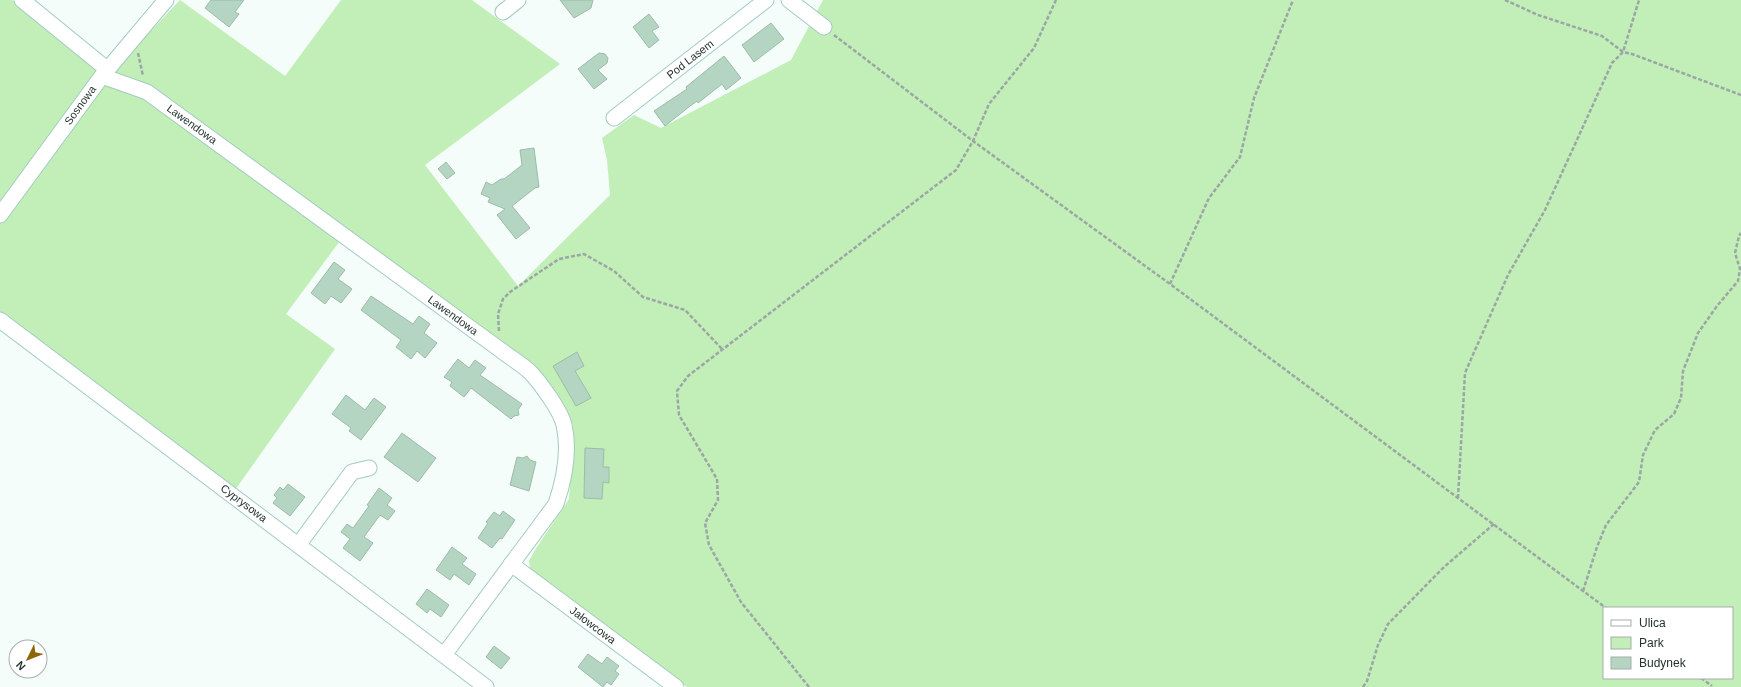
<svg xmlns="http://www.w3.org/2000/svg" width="1741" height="687" font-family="Arial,sans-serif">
<rect width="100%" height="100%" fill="#f5fdfb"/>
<path fill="#c2eeb8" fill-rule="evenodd" d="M0 0H12L110 79 146 36 180 0 285 76 341 0H472L560 64 425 165 518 286 610 195 607 160 602 138 634 115 661 128 791 60 823 0H1741V687H687L530 569 529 561 535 550 569 499 573 425 552 386 520 356 348 230 286 314 335 349 235 490 0 313ZM1604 608H1732V678H1604Z"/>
<g fill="#b4d5c2" stroke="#9cbca9">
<polygon points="211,0 244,0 235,12 239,14 229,27 205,8"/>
<polygon points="560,0 593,0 591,8 574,18"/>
<polygon points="649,14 659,27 652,31 659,40 649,48 633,27"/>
<polygon points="771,23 784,39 754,62 742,45"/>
<polygon points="599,53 605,54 608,58 607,63 598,70 607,79 594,89 578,69"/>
<polygon points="724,56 741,78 726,90 722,84 698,103 697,101 690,106 665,126 654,111 687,89 686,87"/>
<polygon points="534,148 539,187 535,188 512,206 530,228 516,239 497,215 505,209 488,202 490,198 481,194 486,182 492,185 501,179 504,179 522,165 520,150"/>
<polygon points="446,162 455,173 447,179 438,169"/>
<polygon points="334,262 345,270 338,279 352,289 341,303 331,296 325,304 311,293"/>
<polygon points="371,296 413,324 419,316 430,324 424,333 437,343 425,358 417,351 411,359 396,347 401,340 361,310"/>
<polygon points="577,352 584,366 575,371 591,398 576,406 553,366"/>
<polygon points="458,359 469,368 475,360 486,368 480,375 522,404 518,410 519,415 514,416 511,419 471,388 464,397 450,386 452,382 444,377"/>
<polygon points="346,395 365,410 374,398 386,407 361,440 349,431 351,428 332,414"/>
<polygon points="402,433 436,458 418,482 384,457"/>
<polygon points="585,448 604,449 603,467 609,467 609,483 603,482 602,499 584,498"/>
<polygon points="527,456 530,460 536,462 529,491 510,485 517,457 523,458"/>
<polygon points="288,484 305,497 290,516 273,503 277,498 274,495 280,487 283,490"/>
<polygon points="379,488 392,498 387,505 395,511 388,520 380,515 364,537 373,543 360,561 343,548 350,539 341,532 347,524 353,528 369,506 367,505"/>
<polygon points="503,511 515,520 502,539 500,538 492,548 478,538 488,523 486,522 494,512 500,516"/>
<polygon points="452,547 467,558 462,564 476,574 469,585 454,574 450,580 436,570"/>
<polygon points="427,589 449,605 441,617 430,609 427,613 416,604"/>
<polygon points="494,646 510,658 501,669 486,657"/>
<polygon points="588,654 602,664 607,657 619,666 615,671 619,674 611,685 607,682 603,687 578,667"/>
</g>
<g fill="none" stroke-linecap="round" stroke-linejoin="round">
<defs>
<g id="minor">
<polyline points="22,0 108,70"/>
<polyline points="789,0 824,27"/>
<polyline points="503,12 518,0"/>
<path d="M102 76 147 92 502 351C511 358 523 365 531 373 541 384 561 411 564 425 570 451 564 480 556 504L444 655"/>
<polyline points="614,118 766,0"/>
<polyline points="0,215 102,76 166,0"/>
<polyline points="0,320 486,687"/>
<polyline points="299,544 352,472 369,468"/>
<polyline points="511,564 676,687"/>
</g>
</defs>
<use href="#minor" stroke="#a4cbc2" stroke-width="17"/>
<g stroke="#9ba7a4" stroke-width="2.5" stroke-dasharray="4 2" stroke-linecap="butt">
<polyline points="1505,0 1538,15 1602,36 1623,52 1632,54 1741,95"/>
<polyline points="834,35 973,141 1170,284 1606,608"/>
<polyline points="138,53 143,76"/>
<polyline points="1170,284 1209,198 1240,157 1254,98 1293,0"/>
<polyline points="499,331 498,314 503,299 510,292 559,259 584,254 614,271 643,297 685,310 723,350"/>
<polyline points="1458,498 1465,373 1508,275 1545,210 1612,63 1623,52 1639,0"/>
<polyline points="1583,591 1597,547 1606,525 1639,482 1643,455 1655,430 1674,414 1681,398 1683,371 1698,333 1717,306 1738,281 1740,269 1735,253 1739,236 1741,233"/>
<polyline points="1701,678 1712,686"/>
<polyline points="809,687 741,602 709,545 705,523 718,500 717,479 679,415 677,391 688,376 956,170 973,141 989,104 1034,48 1056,0"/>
<polyline points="1363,687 1367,681 1378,645 1388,624 1444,567 1494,524"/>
</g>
<use href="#minor" stroke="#fff" stroke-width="15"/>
</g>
<g text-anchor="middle" stroke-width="4" stroke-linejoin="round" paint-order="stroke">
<g font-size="11" fill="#23332f" stroke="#fff">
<text transform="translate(690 59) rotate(-38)" y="4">Pod Lasem</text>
<text transform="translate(80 105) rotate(-54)" y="4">Sosnowa</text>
<text transform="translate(192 124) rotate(36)" y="4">Lawendowa</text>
<text transform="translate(453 315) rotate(36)" y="4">Lawendowa</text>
<text transform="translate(244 503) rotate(37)" y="4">Cyprysowa</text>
<text transform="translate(593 625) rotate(37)" y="4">Jałowcowa</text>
</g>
</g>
<rect x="1603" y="607" width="130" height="72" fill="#ffffff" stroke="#a7adac"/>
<rect x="1611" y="620" width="20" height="6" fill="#ffffff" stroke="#a7adac"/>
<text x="1639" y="627" font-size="12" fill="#23332f">Ulica</text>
<rect x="1611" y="637" width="20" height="12" fill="#c2eeb8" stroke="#a7adac"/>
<text x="1639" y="647" font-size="12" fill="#23332f">Park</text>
<rect x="1611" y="657" width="20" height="12" fill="#b4d5c2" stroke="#a7adac"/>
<text x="1639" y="667" font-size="12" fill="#23332f">Budynek</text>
<g transform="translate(28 659) rotate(227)"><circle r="19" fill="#ffffff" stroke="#a7adac"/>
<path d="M0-3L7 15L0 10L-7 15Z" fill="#8f660c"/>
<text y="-6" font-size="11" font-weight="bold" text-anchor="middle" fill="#23332f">N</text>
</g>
</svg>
